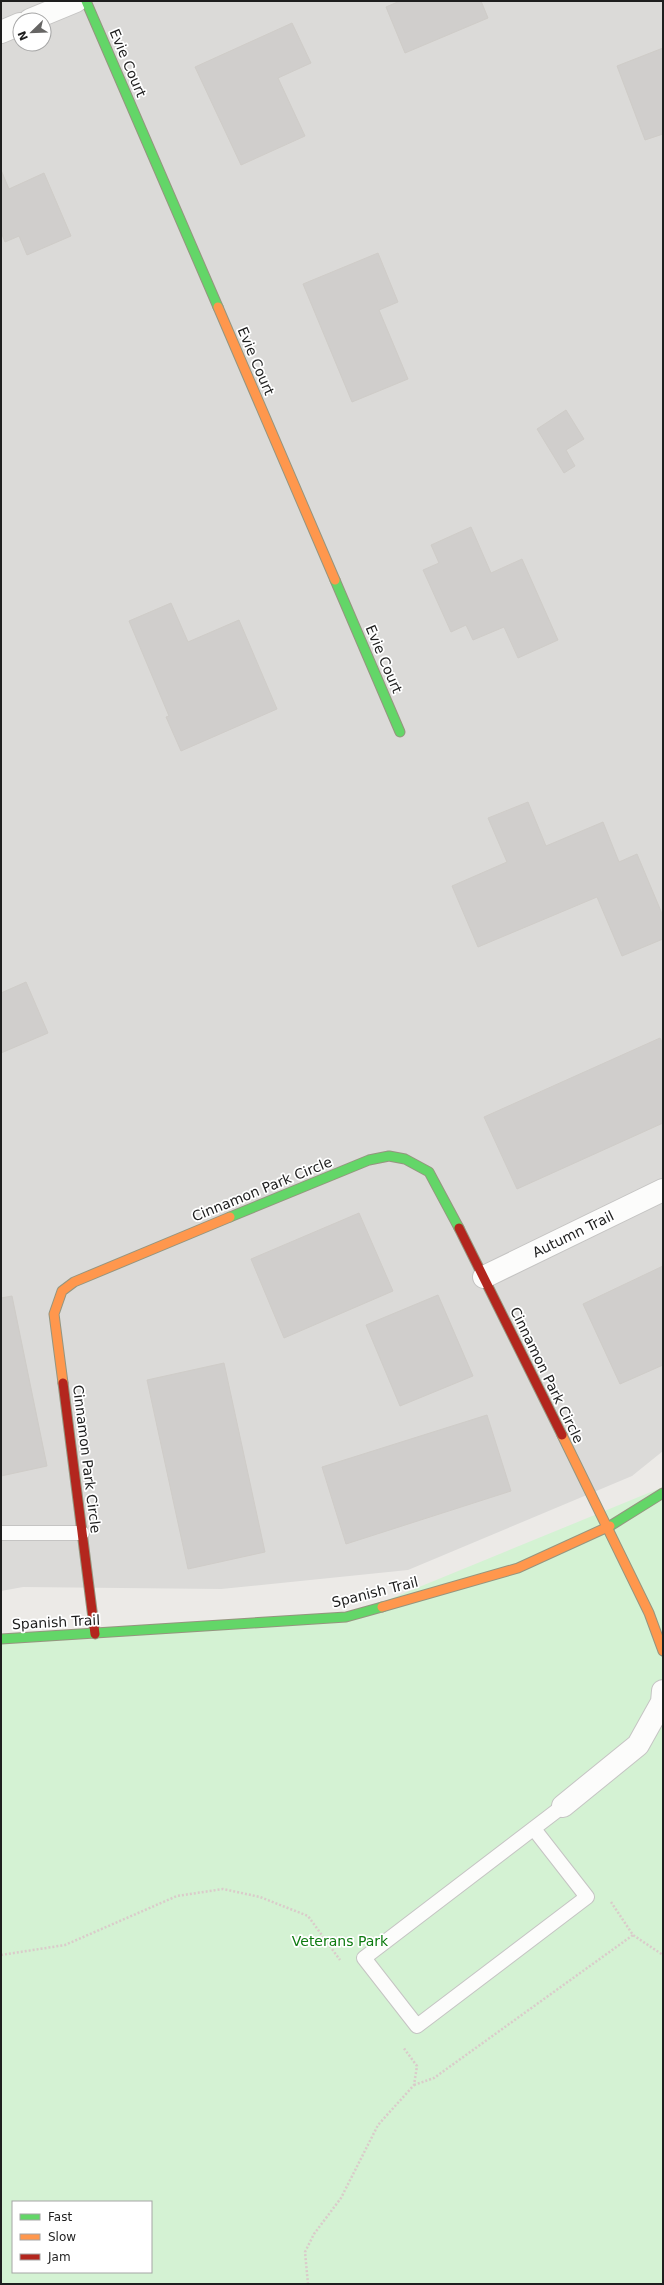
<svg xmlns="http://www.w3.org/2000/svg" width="664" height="2285" font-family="'DejaVu Sans',sans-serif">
<rect width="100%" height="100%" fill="#eceae7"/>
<path fill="#dbdad8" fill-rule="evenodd" d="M1 1H663V1451L632 1476 408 1570 221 1589 23 1587 1 1591ZM20 20H44V44H20Z"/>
<path fill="#d4f2d3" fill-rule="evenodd" d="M663 1487V2284H1V1638L346 1617ZM13 2202H151V2272H13Z"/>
<g fill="#d0cecc" stroke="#cfccc8">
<polygon points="400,1 481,1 488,18 405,53 386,7"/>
<polygon points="292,23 311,63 278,78 305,136 241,165 195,67"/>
<polygon points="663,48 663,134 645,140 617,66"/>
<polygon points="1,170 9,189 44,173 71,236 27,255 19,236 5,242 1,232"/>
<polygon points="378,253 398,302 379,310 408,379 352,402 303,284"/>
<polygon points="566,410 584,439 566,450 575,466 564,473 537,429"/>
<polygon points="471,527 491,573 522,559 558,640 518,658 504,627 473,640 466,625 451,632 423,570 439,563 431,545"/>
<polygon points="171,603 188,642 239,620 277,709 181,751 166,717 169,716 129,621"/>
<polygon points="528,802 546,846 603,822 619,862 637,854 663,916 663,939 622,956 597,897 478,947 452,886 507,862 488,818"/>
<polygon points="26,982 48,1033 1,1053 1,993"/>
<polygon points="660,1038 663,1044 663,1123 517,1189 484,1117"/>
<polygon points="359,1213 393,1291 284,1338 251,1259"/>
<polygon points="663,1266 663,1365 620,1384 583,1304"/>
<polygon points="438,1295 473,1376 400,1406 366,1325"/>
<polygon points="12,1296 47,1466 1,1476 1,1298"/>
<polygon points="224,1363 265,1552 188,1569 147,1380"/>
<polygon points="487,1415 511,1491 346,1544 322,1467"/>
</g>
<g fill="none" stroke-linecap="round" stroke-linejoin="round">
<defs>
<g id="lane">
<polyline points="1,1533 82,1533"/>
<polyline points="534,1829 587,1897 417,2026 364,1958 563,1806"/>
</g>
<g id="street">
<polyline points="30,20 76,1"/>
<polyline points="1,32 20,24"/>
<polyline points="484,1277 663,1190"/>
<polyline points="563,1806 638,1745 662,1702 663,1691"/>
</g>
<g id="fast">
<polyline points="86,1 218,307"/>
<polyline points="335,580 400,732"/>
<polyline points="230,1217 369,1160 389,1156 405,1159 429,1172 459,1228"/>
<polyline points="610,1526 663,1493"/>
<polyline points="1,1639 346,1617 382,1607"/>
</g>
<g id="slow">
<polyline points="218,307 335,580"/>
<polyline points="63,1383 54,1314 62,1291 74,1282 230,1217"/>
<polyline points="562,1435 649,1613 663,1651"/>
<polyline points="382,1607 518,1568 610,1526"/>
</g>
<g id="jam">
<polyline points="459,1228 562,1435"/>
<polyline points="63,1383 95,1634"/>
</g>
</defs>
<use href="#lane" stroke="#c5c4c3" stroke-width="16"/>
<use href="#street" stroke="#c5c4c3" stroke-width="24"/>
<use href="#fast" stroke="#95957f" stroke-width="11"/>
<use href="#slow" stroke="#95957f" stroke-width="11"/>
<use href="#jam" stroke="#95957f" stroke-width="11"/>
<g stroke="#dacbca" stroke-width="2.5" stroke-dasharray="2 2" stroke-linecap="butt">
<polyline points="611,1902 633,1935 663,1955"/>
<polyline points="1,1955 65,1945 177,1896 223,1889 260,1897 308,1916 340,1960"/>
<polyline points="414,2085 434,2078 633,1935"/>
<polyline points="308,2284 305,2252 314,2234 341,2198 378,2125 414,2085 417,2066 403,2047"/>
</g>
<use href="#lane" stroke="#fcfcfb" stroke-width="14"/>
<use href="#street" stroke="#fcfcfb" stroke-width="22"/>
<use href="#fast" stroke="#63d668" stroke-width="9"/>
<use href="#slow" stroke="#ff974d" stroke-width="9"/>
<use href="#jam" stroke="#b3261e" stroke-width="9"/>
</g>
<g text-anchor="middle" stroke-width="3.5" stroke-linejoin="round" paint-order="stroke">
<g font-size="14" fill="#1e1e1e" stroke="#fff">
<text transform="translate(128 63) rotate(67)" y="5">Evie Court</text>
<text transform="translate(256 361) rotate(67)" y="5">Evie Court</text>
<text transform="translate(384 659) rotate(67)" y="5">Evie Court</text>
<text transform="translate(262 1189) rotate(-22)" y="5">Cinnamon Park Circle</text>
<text transform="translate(573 1234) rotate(-26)" y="5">Autumn Trail</text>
<text transform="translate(547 1375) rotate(64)" y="5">Cinnamon Park Circle</text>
<text transform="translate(87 1459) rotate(83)" y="5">Cinnamon Park Circle</text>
<text transform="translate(375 1592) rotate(-14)" y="5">Spanish Trail</text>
<text transform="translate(56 1622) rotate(-3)" y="5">Spanish Trail</text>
</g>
<g font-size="14" fill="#0d7b10" stroke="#fff">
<text x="340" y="1946">Veterans Park</text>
</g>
</g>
<rect width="664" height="2285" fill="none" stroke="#1e1e1e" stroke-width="4"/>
<rect x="12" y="2201" width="140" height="72" fill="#ffffff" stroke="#a5a5a5"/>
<rect x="20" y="2214" width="20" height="6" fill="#63d668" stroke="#a5a5a5"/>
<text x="48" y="2221" font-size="12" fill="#1e1e1e">Fast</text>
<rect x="20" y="2234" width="20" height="6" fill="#ff974d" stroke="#a5a5a5"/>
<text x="48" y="2241" font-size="12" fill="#1e1e1e">Slow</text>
<rect x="20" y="2254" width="20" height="6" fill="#b3261e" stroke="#a5a5a5"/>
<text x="48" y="2261" font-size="12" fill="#1e1e1e">Jam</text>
<g transform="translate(32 32) rotate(247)"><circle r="19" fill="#ffffff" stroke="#a5a5a5"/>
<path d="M0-3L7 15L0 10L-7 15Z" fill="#666564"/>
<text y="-6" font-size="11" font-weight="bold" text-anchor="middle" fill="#1e1e1e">N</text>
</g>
</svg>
